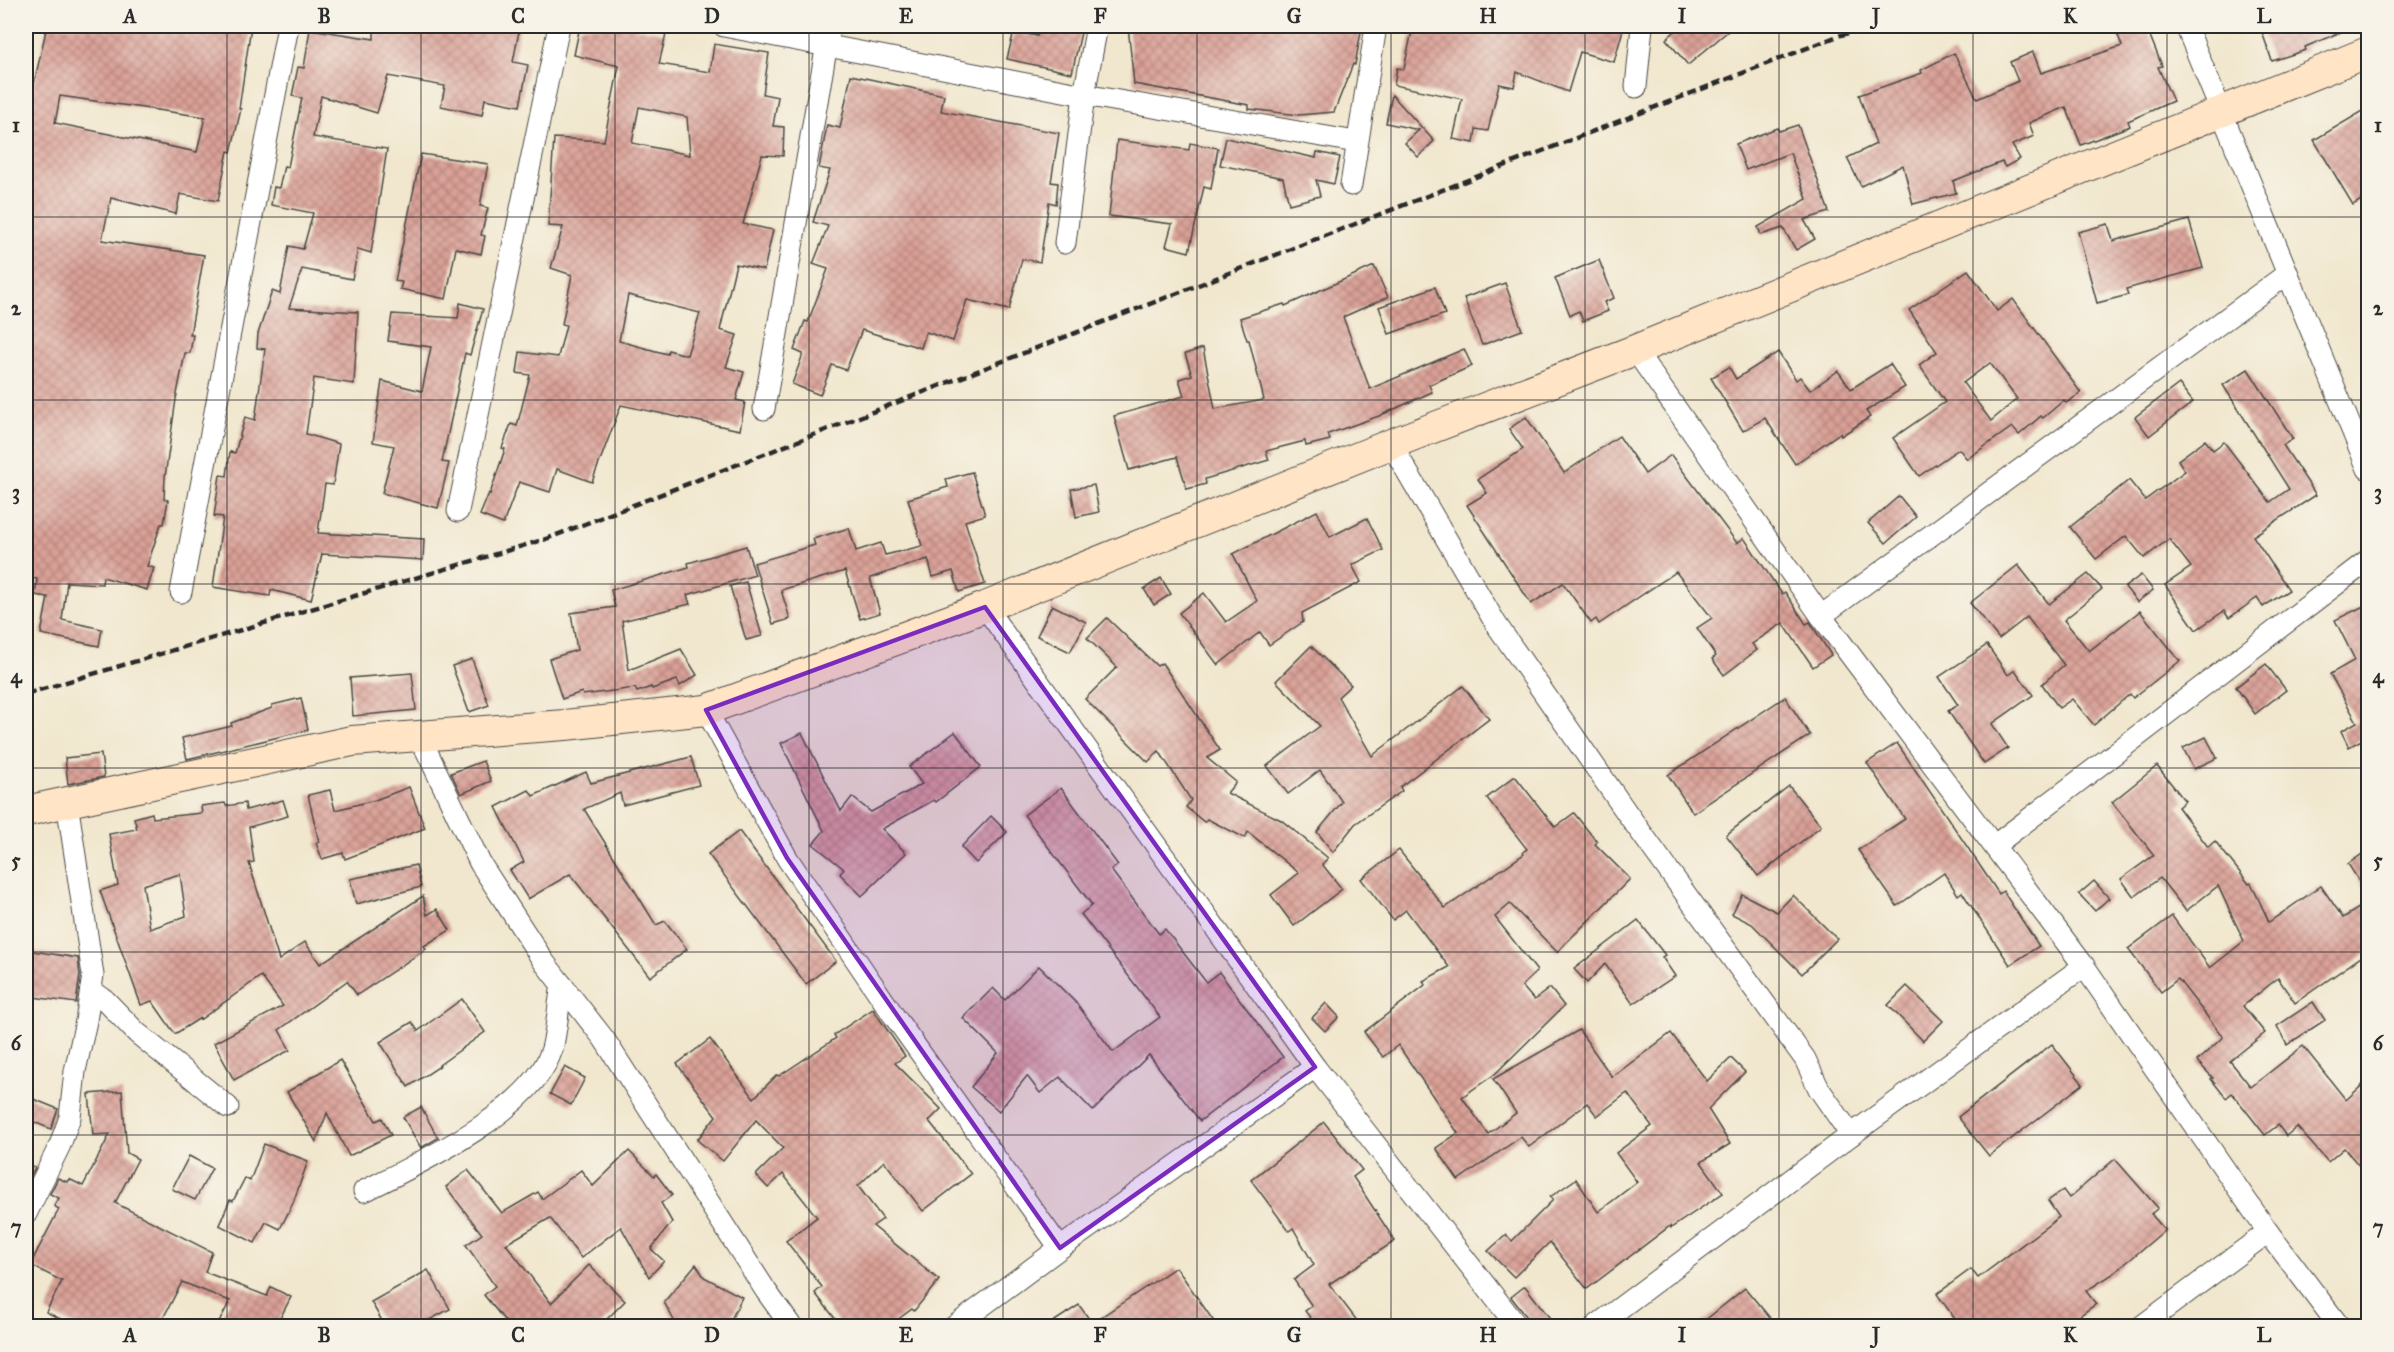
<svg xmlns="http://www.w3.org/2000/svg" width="2394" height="1352" font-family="'IM FELL Great Primer',serif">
<defs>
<pattern id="building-cross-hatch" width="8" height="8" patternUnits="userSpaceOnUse" patternTransform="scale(1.5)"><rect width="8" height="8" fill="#daa097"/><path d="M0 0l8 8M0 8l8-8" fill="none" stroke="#b1837b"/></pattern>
</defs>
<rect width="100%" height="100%" fill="#f7f3e8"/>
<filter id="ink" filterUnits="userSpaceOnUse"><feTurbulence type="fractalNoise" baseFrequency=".0167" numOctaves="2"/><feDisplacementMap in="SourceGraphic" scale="12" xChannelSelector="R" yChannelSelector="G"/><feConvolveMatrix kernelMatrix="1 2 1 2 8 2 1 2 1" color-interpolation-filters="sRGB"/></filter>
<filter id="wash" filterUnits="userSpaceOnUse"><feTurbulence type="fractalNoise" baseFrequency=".008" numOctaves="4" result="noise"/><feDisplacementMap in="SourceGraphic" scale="24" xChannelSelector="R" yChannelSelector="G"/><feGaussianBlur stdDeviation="1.35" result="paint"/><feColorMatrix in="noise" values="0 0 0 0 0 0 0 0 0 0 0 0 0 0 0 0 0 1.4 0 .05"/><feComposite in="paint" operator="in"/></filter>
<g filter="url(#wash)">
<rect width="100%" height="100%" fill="#f1e7ce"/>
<g id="blocks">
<g fill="url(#building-cross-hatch)" fill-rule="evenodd">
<path d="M47 26H251L239 109H241L231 152 228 151 218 201 180 194 176 214 111 198 102 240 204 255 190 335H193L190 353H185L176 399 165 477 164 499 168 500 164 524H161L147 566 154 568 147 590 103 577 102 584 67 582 62 620 102 629 99 646 41 634 48 597 35 595 37 579 26 577V255L35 219H32L33 212 26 210V119ZM60 96 205 117 197 152 55 123Z"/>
<polygon points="374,26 520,26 513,62 528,65 520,106 485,99 482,115 441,106 445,86 388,76 377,113 321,96 313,137 387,149 371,253 358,249 352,279 302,269 289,308 358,312 354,384 314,378 306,434 339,444 333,485 325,484 318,533 424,539 423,560 322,554 311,600 271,590 270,596 213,587 223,517 214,516 220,475 227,476 230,452 235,453 245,417 255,420 265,349 257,348 258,334 272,291 280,294 289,246 303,249 313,213 271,205 274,187 279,188 284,166 288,167 302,98 292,96 298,67 304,68 310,29 374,39"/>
<path d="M580 26H629L666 34 659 64 710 72 714 44 769 53 763 94 778 97 773 126 784 127 783 156 762 155 743 224 773 230 764 270 736 264 720 330 737 335 726 367 744 372 736 400 745 402 740 430 621 405 592 482 557 469 550 492 519 482 503 524 480 515 489 493 490 494 505 449 502 448 511 424 517 426 530 375 517 373 520 352 558 357 566 325 562 324 572 275 551 268 563 227 548 226 554 138 604 141 619 66 574 55ZM639 107 687 117 690 155 632 143ZM628 295 700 313 687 355 668 350 667 354 619 341Z"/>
<polygon points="1039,26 1082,28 1072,73 1007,59 1014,31 1037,36"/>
<polygon points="1128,26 1362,26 1355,65 1353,64 1334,112 1299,115 1249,109 1249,105 1134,84"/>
<polygon points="1413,26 1624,26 1614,62 1580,52 1568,92 1517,72 1514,87 1499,84 1488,131 1476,129 1474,143 1453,139 1462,99 1394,85 1397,68 1404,69"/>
<polygon points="1681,26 1734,26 1688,65 1666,39"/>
<polygon points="2128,26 2146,26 2162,66 2158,67 2173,101 2128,121 2130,126 2081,145 2066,107 2029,123 2034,136 2012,145 2020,159 2005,167 2002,162 1953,181 1956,193 1913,204 1903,165 1861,186 1847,158 1876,144 1859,95 1922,73 1921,70 1954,53 1977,99 2018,81 2010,62 2033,52 2041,73 2122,46 2116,30"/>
<polygon points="2260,26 2355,26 2305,47 2306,50 2272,61"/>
<polygon points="851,75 944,95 941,111 1059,133 1051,182 1058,183 1056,204 1049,202 1040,262 1022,259 1009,310 967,300 953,341 926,332 921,348 862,330 846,370 832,365 820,395 792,384 803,354 794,350 805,321 808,322 828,269 813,264 828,226 813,222 830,170 819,168 827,125 840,128"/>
<polygon points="1392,95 1434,141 1418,157 1405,143 1419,130 1386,123"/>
<polygon points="2368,108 2368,196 2353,205 2314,140"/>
<polygon points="1798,125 1829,212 1804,220 1815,239 1796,250 1783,228 1761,235 1758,227 1807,199 1790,153 1746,170 1736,144 1777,128 1779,131"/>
<polygon points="1226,138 1316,158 1317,152 1340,157 1334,184 1316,180 1320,196 1289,204 1283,178 1220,165"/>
<polygon points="1117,140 1189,150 1190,143 1218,148 1211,189 1204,187 1189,252 1166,246 1172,224 1109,216"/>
<polygon points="421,154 488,164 480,206 488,208 481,235 485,236 481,254 456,248 446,299 400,289 402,282 395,281"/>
<polygon points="2189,220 2203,268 2126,289 2128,295 2097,303 2078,232 2108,224 2113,241"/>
<polygon points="1599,260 1614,298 1604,302 1608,311 1583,321 1579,311 1570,315 1555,278"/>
<polygon points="1374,266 1388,297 1343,317 1370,389 1464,349 1472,366 1429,385 1432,392 1379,416 1328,434 1330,440 1306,446 1305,441 1266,451 1269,460 1205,479 1206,484 1187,489 1177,457 1129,470 1114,416 1184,396 1179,379 1192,375 1185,354 1203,348 1215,409 1264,400 1249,340 1247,340 1240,318 1284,304 1285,306"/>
<path d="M1968 270 1997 311 2013 299 2081 393 2066 403 2064 400 2043 418 2041 416 2019 435 2012 427 1967 459 1959 449 1919 476 1893 438 1945 402 1919 365 1937 352 1909 310ZM1990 363 2017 399 1991 421 1963 383Z"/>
<polygon points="1505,283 1522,330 1482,345 1464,298"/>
<polygon points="1435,287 1445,314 1389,334 1379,307"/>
<polygon points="460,303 483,309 470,355 465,353 442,462 449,463 438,508 382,493 394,446 373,442 382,381 422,391 431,347 388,341 392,314 458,318"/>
<polygon points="1778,352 1796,380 1800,377 1810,390 1838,371 1851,389 1890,364 1905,387 1866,411 1870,417 1841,436 1840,433 1795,464 1765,418 1743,431 1711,378 1729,367 1736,379"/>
<polygon points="2248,369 2293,439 2283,445 2316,495 2253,536 2289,590 2263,607 2257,598 2229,618 2224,611 2196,630 2165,585 2191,567 2169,539 2144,558 2126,536 2096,559 2070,527 2129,480 2145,500 2185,471 2178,460 2205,440 2213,450 2224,442 2270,502 2289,489 2223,385"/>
<polygon points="2179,384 2193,402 2149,436 2135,417"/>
<polygon points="1526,417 1564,473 1619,436 1645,474 1671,455 1737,543 1744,538 1782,594 1785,592 1806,624 1810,622 1831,655 1813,667 1783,623 1752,644 1757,650 1724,675 1712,659 1716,656 1697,628 1712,618 1676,572 1599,624 1596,619 1591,623 1563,583 1531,604 1467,505 1487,493 1478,479 1523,449 1509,429"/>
<polygon points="972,472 985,515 965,521 985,584 959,592 953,571 933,577 928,559 870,578 880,613 860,619 845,571 781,590 790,619 773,624 754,563 815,545 813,539 849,528 856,551 881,543 885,555 922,546 908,499 948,487 946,479"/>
<polygon points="1094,485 1099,512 1076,517 1071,489"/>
<polygon points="1899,496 1916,517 1886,543 1868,523"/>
<polygon points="1317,511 1330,537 1367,518 1383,550 1352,565 1361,582 1302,613 1303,622 1269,645 1260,632 1218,665 1179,613 1204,593 1226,622 1257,601 1233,554"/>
<polygon points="746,546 755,575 687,595 690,604 622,621 629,670 681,649 697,675 680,686 677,680 652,689 651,687 637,692 635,688 583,695 582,692 562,699 549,659 577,650 571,613 615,607 611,590 689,567 688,563"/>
<polygon points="2018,565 2049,604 2088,574 2102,589 2064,620 2089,651 2140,611 2180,661 2133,698 2130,694 2094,725 2072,699 2059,708 2042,684 2064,665 2027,617 1999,639 1970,603"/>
<polygon points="2141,575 2153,590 2137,602 2125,587"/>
<polygon points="1161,578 1171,594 1154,605 1144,589"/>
<polygon points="746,582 762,636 746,640 730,586"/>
<polygon points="2368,604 2368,744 2365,738 2349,747 2341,731 2357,722 2330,674 2355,660 2335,620"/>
<polygon points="1052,605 1086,622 1070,652 1037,636"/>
<polygon points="1107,618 1157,666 1162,663 1220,750 1207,758 1236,782 1227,793 1281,820 1328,858 1322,864 1342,889 1294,926 1271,895 1299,873 1248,832 1245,838 1207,819 1204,822 1186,807 1191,800 1159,751 1148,762 1085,699 1117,667 1087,638"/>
<polygon points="1987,645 2008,675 2015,670 2033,695 1992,724 2008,748 1984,764 1948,711 1958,705 1939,677"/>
<polygon points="1311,646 1351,685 1338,697 1372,756 1463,686 1489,719 1400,787 1402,791 1355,824 1333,852 1317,832 1342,802 1320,770 1288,794 1267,766 1320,726 1276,681"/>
<polygon points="472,659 489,705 469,712 452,666"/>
<polygon points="2266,664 2286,690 2255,714 2236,687"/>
<polygon points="412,673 416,710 353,716 350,678"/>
<polygon points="1785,697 1810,735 1693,813 1668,775"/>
<polygon points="301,698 308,730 187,759 182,738 232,726 231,723 272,708 272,705"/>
<polygon points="955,732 981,767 936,802 934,800 882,829 906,853 862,896 840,874 844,869 813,844 824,831 781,743 802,733 841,811 852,797 871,812 922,784 909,767"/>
<polygon points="2206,737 2217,758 2194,769 2183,748"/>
<polygon points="1897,743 1999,894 2003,891 2039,946 2010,965 1962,892 1958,895 1944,873 1897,906 1858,850 1905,819 1867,763"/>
<polygon points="101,754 104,777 68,784 65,758"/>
<polygon points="691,757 699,785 623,805 620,793 584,809 656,925 665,921 687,949 650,977 570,874 528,899 510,870 524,862 496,807 529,790 533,796 586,772 591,783"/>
<polygon points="483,761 491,781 461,794 451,773"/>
<polygon points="2157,766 2185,801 2178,807 2208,847 2215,841 2249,884 2251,883 2269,922 2321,886 2343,918 2368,902 2368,952 2295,1003 2278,978 2243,1006 2265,1033 2230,1061 2251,1087 2303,1046 2346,1100 2368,1080 2368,1176 2344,1148 2328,1162 2297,1127 2286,1136 2278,1125 2265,1135 2232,1093 2226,1098 2211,1079 2213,1078 2197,1061 2223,1037 2178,979 2161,992 2128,949 2172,916 2210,968 2244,941 2218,886 2186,911 2160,878 2134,897 2121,879 2154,855 2112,802"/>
<polygon points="1515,776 1555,827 1574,813 1597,842 1595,844 1630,879 1557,952 1510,904 1495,917 1537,971 1522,986 1534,1000 1550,988 1564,1006 1495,1074 1462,1097 1488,1134 1516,1113 1493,1079 1579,1030 1612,1077 1671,1033 1707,1081 1731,1058 1745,1072 1708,1109 1730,1144 1701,1162 1723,1193 1671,1228 1670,1226 1587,1289 1550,1242 1514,1277 1488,1251 1506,1235 1512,1241 1553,1200 1550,1197 1576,1179 1598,1212 1637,1182 1616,1153 1652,1126 1627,1093 1597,1116 1587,1103 1529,1147 1521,1137 1458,1180 1436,1148 1458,1133 1398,1045 1383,1057 1364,1032 1425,985 1423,981 1449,967 1406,910 1393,920 1361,879 1399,850 1445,908 1524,854 1523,852 1527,849 1487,798"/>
<polygon points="1789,786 1821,826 1758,876 1726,835"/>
<polygon points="409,787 425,828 345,859 343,853 322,859 316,843 319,842 308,795 330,790 335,810 375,800"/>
<polygon points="1061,788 1118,865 1111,870 1159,934 1165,929 1206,982 1219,972 1283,1057 1200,1121 1149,1055 1093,1111 1060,1077 1040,1093 1027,1076 999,1111 971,1087 998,1053 963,1018 993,988 1005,1000 1039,966 1077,1004 1113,1052 1160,1017 1081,914 1092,905 1024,815"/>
<path d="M283 800 288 816 249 827 254 862 249 863 279 960 305 942 320 964 423 896 427 915 437 909 450 930 424 946 426 949 357 995 347 981 279 1030 290 1050 234 1080 214 1043 283 1006 261 976 201 1019 200 1018 175 1034 152 1001 141 1005 100 891 118 885 109 834 137 829 134 818 152 813 153 818 202 813 201 806 225 803 226 806 245 803 246 810ZM180 874 186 916 150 929 143 885Z"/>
<polygon points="991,816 1007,832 976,863 961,847"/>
<polygon points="739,831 836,961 806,984 708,854"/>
<polygon points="2368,850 2368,895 2348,864"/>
<polygon points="416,865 421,887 356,904 350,879"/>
<polygon points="2094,881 2109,898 2095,911 2079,894"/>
<polygon points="1742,894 1777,912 1793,895 1837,939 1802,974 1752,924 1732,914"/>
<polygon points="1638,920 1665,955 1662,957 1675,976 1633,1004 1605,964 1587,983 1574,969"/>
<polygon points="26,950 78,958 80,975 76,1003 26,996"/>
<polygon points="1907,986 1943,1021 1923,1041 1888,1005"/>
<polygon points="462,999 485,1032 439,1065 440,1066 408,1087 380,1042 412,1022 418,1031"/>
<polygon points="2313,1002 2325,1020 2287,1045 2277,1026"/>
<polygon points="1326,1003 1339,1017 1325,1031 1312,1018"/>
<polygon points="873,1009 905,1056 895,1063 941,1109 929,1121 971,1174 923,1211 884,1161 858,1186 883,1219 873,1226 939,1280 914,1311 912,1309 889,1326 841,1326 815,1293 822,1287 786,1241 817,1217 783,1174 768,1188 756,1175 783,1148 756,1120 723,1161 697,1140 716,1116 677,1064 710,1039 754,1098 777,1075 779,1076 836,1038 834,1035"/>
<polygon points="2052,1044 2083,1084 1989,1156 1958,1117"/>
<polygon points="340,1060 376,1121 382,1118 391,1135 349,1156 327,1113 316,1142 287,1092"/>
<polygon points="565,1067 585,1078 571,1105 550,1094"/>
<polygon points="122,1091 127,1153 138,1159 115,1203 212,1252 205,1272 267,1296 271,1287 291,1297 276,1326 217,1326 230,1301 182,1282 159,1326 75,1326 46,1312 62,1281 30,1265 59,1209 54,1206 59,1198 50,1194 58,1178 67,1182 69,1179 83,1186 110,1134 93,1135 89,1094"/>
<polygon points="26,1096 58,1109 51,1129 26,1119"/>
<polygon points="421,1107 438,1138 421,1148 403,1117"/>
<polygon points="1324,1122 1362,1170 1353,1177 1395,1241 1329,1284 1361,1326 1317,1326 1305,1311 1312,1306 1294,1280 1314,1265 1293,1228 1289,1231 1251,1180"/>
<polygon points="264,1144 308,1161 293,1203 280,1229 266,1222 255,1243 219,1225 230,1200 233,1201 245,1178 250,1181"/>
<polygon points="629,1151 654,1176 656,1174 672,1195 661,1203 672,1222 651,1249 664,1261 649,1277 621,1227 581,1258 550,1218 506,1244 551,1303 589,1265 625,1301 600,1326 509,1326 484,1295 495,1286 466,1245 482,1234 446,1187 468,1170 502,1213 538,1192 542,1199 581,1170 593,1186"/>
<polygon points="189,1156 212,1168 195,1200 172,1189"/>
<polygon points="2115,1159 2158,1208 2151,1214 2165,1230 2113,1274 2086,1291 2096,1304 2065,1326 1960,1326 1937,1294 1971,1269 1978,1278 2059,1217 2048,1201 2063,1190 2069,1198"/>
<polygon points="26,1163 35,1168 27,1183 26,1183"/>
<polygon points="696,1264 704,1277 742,1297 728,1326 677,1326 664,1302"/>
<polygon points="1176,1267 1217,1326 1047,1326 1079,1305 1092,1323"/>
<polygon points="428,1270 450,1309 418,1326 385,1326 371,1302"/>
<polygon points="1525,1286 1556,1326 1534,1326 1511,1297"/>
<polygon points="1745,1288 1770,1318 1760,1326 1698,1326"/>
</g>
</g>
</g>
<g filter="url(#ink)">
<use href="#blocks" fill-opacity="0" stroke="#494743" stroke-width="1.5"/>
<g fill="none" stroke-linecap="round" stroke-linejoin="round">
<defs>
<g id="street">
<polyline points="724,26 1084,95 1356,142"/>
<polyline points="2186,26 2368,469"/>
<polyline points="1636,87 1642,26"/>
<polyline points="1351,185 1376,26"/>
<polyline points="1065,243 1084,95 1097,26"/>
<polyline points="1635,350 1821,616 2084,966 2268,1232 2339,1326"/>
<polyline points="764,409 830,26"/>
<polyline points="1391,444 1496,624 1627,813 1805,1059 1819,1089 1851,1135"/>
<polyline points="458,511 559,26"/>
<polyline points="181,592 288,26"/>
<polyline points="985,607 1315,1067 1517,1326"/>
<polyline points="1821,616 2287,274"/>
<polyline points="706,710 787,858 894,1016 1060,1248"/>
<polyline points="419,735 480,863 544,962 604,1039 766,1291 791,1326"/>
<polyline points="1995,845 2368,560"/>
<polyline points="91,990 105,1000 137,1033 228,1107"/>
<path d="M364 1191C418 1164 534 1110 552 1049 557 1030 558 1006 562 985"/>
<polyline points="26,1214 60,1145 70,1117 75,1071 86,1021 93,975 67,802"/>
<polyline points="955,1326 1060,1248 1315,1067"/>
<polyline points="1596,1326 1851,1135 2084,966"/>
<polyline points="2142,1326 2268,1232"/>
</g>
<polyline id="secondary" points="26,811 352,741 565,725 706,710 985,607 1391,444 1635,350 2368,52"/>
</defs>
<use href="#street" stroke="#494743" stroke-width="23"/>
<use href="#secondary" stroke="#494743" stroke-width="32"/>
<use href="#street" stroke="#fff" stroke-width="21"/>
<use href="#secondary" stroke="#ffe4c6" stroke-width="30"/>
<polyline stroke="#2b2b2b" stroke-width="4.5" stroke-dasharray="9 4.5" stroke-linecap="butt" points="26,694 546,539 1838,36 1873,26"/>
</g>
</g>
<path fill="#7b2cbf" fill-opacity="0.2" stroke="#7b2cbf" stroke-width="4.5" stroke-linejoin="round" d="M985 607 1315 1067 1060 1248 787 858 706 710Z"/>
<path fill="none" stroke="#2b2b2b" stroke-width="1.5" stroke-opacity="0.55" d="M227 26V1326M421 26V1326M615 26V1326M809 26V1326M1003 26V1326M1197 26V1326M1391 26V1326M1585 26V1326M1779 26V1326M1973 26V1326M2167 26V1326M26 217H2368M26 400H2368M26 584H2368M26 768H2368M26 952H2368M26 1135H2368"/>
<rect width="2394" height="1352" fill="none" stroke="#f7f3e8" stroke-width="66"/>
<rect x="33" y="33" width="2328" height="1286" fill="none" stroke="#2b2b2b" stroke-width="2"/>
<g font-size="20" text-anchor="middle" font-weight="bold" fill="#2b2b2b">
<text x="130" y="23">A</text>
<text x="324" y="23">B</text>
<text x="518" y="23">C</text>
<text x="712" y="23">D</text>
<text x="906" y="23">E</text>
<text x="1100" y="23">F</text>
<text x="1294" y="23">G</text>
<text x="1488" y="23">H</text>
<text x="1682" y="23">I</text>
<text x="1876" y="23">J</text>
<text x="2070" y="23">K</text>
<text x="2264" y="23">L</text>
<text x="16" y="132">1</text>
<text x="2378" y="132">1</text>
<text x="16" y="315">2</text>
<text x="2378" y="315">2</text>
<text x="16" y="499">3</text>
<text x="2378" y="499">3</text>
<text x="16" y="683">4</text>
<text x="2378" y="683">4</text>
<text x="16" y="867">5</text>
<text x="2378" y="867">5</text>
<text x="16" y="1050">6</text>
<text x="2378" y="1050">6</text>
<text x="16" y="1234">7</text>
<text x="2378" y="1234">7</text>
<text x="130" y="1342">A</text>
<text x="324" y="1342">B</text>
<text x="518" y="1342">C</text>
<text x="712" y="1342">D</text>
<text x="906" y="1342">E</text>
<text x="1100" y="1342">F</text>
<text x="1294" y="1342">G</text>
<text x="1488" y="1342">H</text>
<text x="1682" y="1342">I</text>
<text x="1876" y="1342">J</text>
<text x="2070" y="1342">K</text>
<text x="2264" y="1342">L</text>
</g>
</svg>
